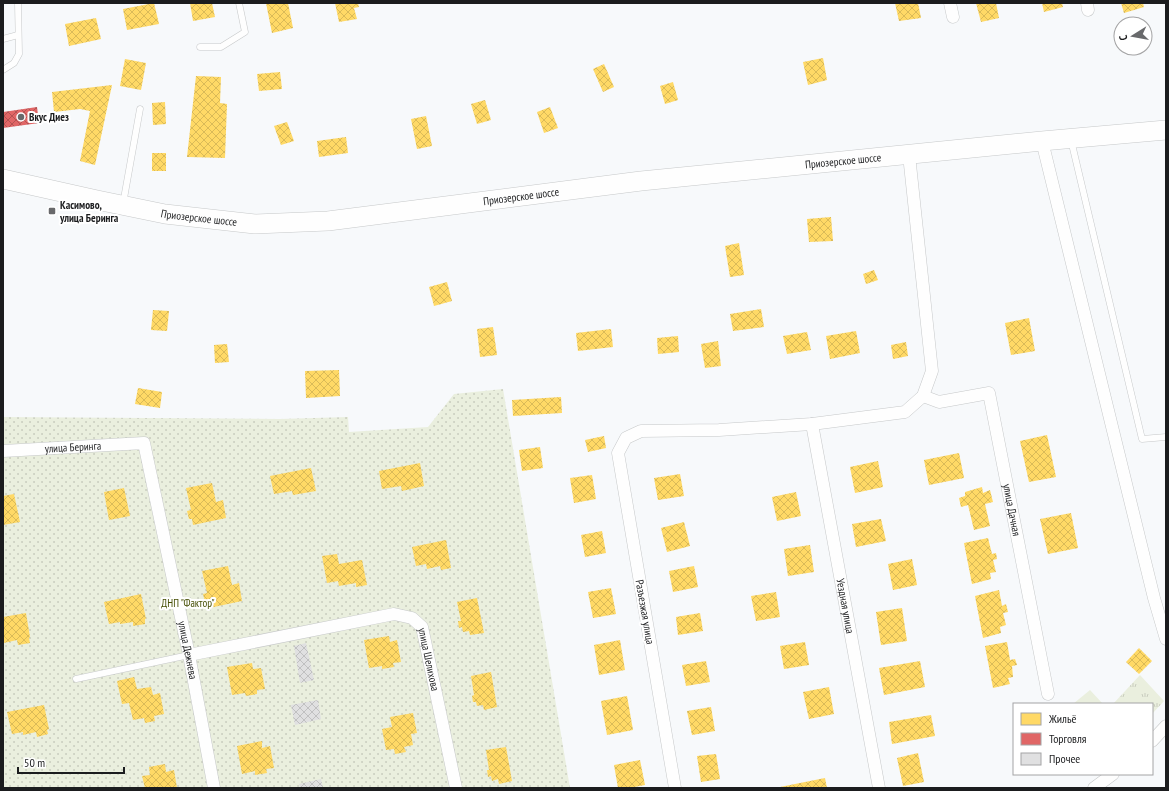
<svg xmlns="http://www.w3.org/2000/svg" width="1169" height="791" font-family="'PT Sans Narrow',sans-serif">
<defs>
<pattern id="grass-dots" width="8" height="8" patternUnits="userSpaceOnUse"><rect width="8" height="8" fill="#eaefde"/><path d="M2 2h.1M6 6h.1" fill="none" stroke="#c8ccbe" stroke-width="1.8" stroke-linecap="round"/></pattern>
<pattern id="park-tufts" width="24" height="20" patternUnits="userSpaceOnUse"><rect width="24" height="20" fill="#eaefde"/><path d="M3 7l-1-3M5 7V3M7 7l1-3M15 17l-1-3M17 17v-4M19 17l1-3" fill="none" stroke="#c8ccbe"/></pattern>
<pattern id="homes-cross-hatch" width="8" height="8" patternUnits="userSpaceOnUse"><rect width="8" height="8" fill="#ffd966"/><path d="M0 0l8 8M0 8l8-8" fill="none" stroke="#daba58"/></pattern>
<pattern id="shops-cross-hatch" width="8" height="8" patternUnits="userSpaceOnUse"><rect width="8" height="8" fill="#e06666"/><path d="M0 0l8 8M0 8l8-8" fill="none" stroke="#b55353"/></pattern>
<pattern id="building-cross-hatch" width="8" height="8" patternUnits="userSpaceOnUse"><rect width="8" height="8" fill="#e0e0e1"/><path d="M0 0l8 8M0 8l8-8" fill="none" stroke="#c0c0c1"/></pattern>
</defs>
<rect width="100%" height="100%" fill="#f7f9fb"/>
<polygon fill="url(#grass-dots)" points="503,389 570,788 3,788 3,417 280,419 348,417 349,432 428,427 454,394"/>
<polygon fill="url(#park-tufts)" points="1140,675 1164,701 1152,714 1152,704 1113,704"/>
<polygon fill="#eaefde" points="1090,690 1103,704 1073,704"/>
<g fill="url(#homes-cross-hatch)">
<polygon points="154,3 159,24 127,30 123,9"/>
<polygon points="190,3 212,3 215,17 193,21"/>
<polygon points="266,3 288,3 293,28 272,33"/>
<polygon points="335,3 358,3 359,7 354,8 357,19 339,22"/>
<polygon points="895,3 918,3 921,18 899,21"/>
<polygon points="976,3 996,3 999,18 981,22"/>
<polygon points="1042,3 1062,3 1063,7 1044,12"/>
<polygon points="1121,3 1143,3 1144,7 1124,13"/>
<polygon points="96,18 101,39 69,46 65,24"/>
<polygon points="823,58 827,80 808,85 803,62"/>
<polygon points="125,59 146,63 141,90 120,86"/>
<polygon points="604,64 614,87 603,92 593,69"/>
<polygon points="280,72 282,89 259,91 257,74"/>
<polygon points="196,76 221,77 220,103 227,104 225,158 187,157"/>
<polygon points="673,82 678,100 665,104 660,86"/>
<polygon points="112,85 95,165 80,161 90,111 80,109 54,112 52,92"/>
<polygon points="485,100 491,120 477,124 471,104"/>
<polygon points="165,102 166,124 153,125 152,103"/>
<polygon points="550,107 558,128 544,133 537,112"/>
<polygon points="426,116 432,146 417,149 411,119"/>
<polygon points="287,122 294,141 281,145 274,126"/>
<polygon points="346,137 348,153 319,157 317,141"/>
<rect x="152" y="153" width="14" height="18"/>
<polygon points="831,217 833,241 809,242 807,219"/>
<polygon points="739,243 744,275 730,277 725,246"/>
<polygon points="874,270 878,280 866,284 863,274"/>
<polygon points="447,282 452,301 434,306 429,287"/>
<polygon points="761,309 764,327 733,331 730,314"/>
<polygon points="153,310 169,311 167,331 151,330"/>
<polygon points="1029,318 1035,351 1011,355 1005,323"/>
<polygon points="493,327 497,355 480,357 477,329"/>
<polygon points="611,329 613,347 578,351 576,333"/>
<polygon points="856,331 860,353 830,359 826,336"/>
<polygon points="807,332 811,350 787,354 783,336"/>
<polygon points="678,336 679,352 658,354 657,338"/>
<polygon points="718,341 721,366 705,368 701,344"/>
<polygon points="906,342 908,356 893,359 891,345"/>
<polygon points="227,344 229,362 215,363 214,345"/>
<polygon points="339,370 340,396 306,398 305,371"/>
<polygon points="138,388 162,392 160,408 135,404"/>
<polygon points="561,397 562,413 513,416 512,400"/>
<polygon points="1047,435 1056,477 1029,482 1020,441"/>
<polygon points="604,436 606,448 588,452 585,440"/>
<polygon points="540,447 543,468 522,471 519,450"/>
<polygon points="959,453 964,478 929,485 924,460"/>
<polygon points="878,461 883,487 855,493 850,467"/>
<polygon points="420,463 424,486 402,491 401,486 382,489 379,471"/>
<polygon points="311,468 316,491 293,495 292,491 274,494 270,476"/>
<polygon points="680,474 684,496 658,500 654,478"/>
<polygon points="592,475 596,499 574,503 570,478"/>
<polygon points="212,483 216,502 223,500 226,518 193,525 192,519 189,519 187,511 191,510 186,488"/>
<polygon points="982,487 983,493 990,490 993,502 985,504 990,526 974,530 968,505 961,507 959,498 965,496 965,492"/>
<polygon points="124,488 130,516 109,520 104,492"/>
<polygon points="796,492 801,516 777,521 772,497"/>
<polygon points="14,494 20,522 3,525 3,496"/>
<polygon points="1071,513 1078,548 1048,554 1040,519"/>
<polygon points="881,519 886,541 856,547 852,524"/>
<polygon points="684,522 690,546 667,552 661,528"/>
<polygon points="602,531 606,553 585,557 581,535"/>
<polygon points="988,538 992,554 996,553 997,559 993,560 996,572 990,573 991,579 972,584 964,543"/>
<polygon points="446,540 451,568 441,570 440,566 427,569 426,564 416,566 412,547"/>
<polygon points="810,545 814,572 788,576 784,549"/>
<polygon points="337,554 339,564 362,560 367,585 356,587 356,583 339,586 338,581 327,583 322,556"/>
<polygon points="912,559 917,585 893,590 888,564"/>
<polygon points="228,566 232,585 239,583 242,601 209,608 208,602 205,602 203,594 207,593 202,571"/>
<polygon points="694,566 698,587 673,592 669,571"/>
<polygon points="611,588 616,614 593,618 588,592"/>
<polygon points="999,590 1002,606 1006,604 1008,612 1003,613 1006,625 1000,627 1001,633 983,638 975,596"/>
<polygon points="776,592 780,617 756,621 751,596"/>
<polygon points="141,594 146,619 145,619 145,624 133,626 133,622 120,624 120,622 109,624 104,602"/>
<polygon points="477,598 484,633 470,635 469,631 463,632 462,627 459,628 458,621 461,621 457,602"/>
<polygon points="902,608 907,641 881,645 876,612"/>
<polygon points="26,613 30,637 29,638 30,643 18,645 17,640 4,643 4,640 3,641 3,617"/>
<polygon points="700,613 703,631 678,635 676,617"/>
<polygon points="389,636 390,642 397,640 401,662 393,663 394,667 382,669 382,666 369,668 364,640"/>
<polygon points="620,640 625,670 599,675 594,645"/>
<polygon points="805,642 809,665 784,669 780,646"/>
<polygon points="1007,642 1010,660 1015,659 1017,665 1012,666 1013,677 1008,678 1010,684 993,688 985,646"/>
<polygon points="1139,648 1152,661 1139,674 1126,662"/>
<polygon points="706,661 710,682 686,686 682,665"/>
<polygon points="920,661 925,687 884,695 879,668"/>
<polygon points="252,663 253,669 261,668 265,689 257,690 257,694 246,696 245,693 232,695 227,667"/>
<polygon points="491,672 497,707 484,710 483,705 477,706 476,702 473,702 472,696 474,695 471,676"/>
<polygon points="134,677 137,689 151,687 153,695 160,693 164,714 154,716 155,721 145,723 144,718 133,720 129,703 122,704 117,681"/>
<polygon points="829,687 834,714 809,719 803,692"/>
<polygon points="627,696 633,730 607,735 601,701"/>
<polygon points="44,705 49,729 47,730 48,734 37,737 36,732 23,735 23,732 12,734 7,712"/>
<polygon points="711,707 715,731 692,735 687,711"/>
<polygon points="413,713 417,733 411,734 413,745 404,747 406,752 395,754 394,749 386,750 382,729 392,727 390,717"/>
<polygon points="931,715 935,736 892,744 889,722"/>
<polygon points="262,741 262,748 270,746 274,768 266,769 267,773 255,775 255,771 242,774 237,746"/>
<polygon points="506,747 512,781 499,784 498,779 492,781 491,776 488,777 487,770 489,770 486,750"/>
<polygon points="918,753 924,782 903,786 897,758"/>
<polygon points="716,754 720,779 701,782 697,756"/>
<polygon points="640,760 645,785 629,788 618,788 614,765"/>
<polygon points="165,764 166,772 174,770 177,788 145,788 142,776 150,775 149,767"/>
<polygon points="825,778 827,788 780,788 780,787"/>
</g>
<polygon fill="url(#shops-cross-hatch)" points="37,107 39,123 3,128 3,112"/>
<g fill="url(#building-cross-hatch)">
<polygon points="306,643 314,680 300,683 294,646"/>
<polygon points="318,700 321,719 295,725 291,705"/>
<polygon points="321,779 323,788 300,788 299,784"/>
</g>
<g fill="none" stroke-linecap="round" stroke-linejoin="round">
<defs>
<g id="lane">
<polyline points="3,39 18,35"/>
<polyline points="200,47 221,47 245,32 239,3"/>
<polyline points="3,70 14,63 19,54 18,3"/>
<polyline points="1071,140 1142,439 1166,437"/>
<polyline points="123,204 140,109"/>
<polyline points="76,679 189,655"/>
</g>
<g id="street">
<polyline points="950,3 953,17"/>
<polyline points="1087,3 1088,10"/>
<polyline points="1042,141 1154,598 1166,639"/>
<path id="s1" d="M923 396 939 402 989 393 1048 694"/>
<path id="s2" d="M812 424 879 788"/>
<path id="s3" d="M3 451 144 443 189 655 214 788"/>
<path id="s4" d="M189 655 394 614 412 618 422 627 456 788"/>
<polyline points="1152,741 1166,726"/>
<polyline points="675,788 618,453 626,438 641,431 719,430 812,424 905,412 923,396 932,371 909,155"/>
<polyline points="1094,788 1113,774"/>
</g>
<g id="primary">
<path id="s5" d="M3 179 97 200 165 214 255 224 328 221 641 181 1042 141 1166 130"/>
</g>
</defs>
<use href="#lane" stroke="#c6c8c9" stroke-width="7"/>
<use href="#street" stroke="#c6c8c9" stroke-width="13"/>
<use href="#primary" stroke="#c6c8c9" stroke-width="20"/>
<use href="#lane" stroke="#fefefe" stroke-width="6"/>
<use href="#street" stroke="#fefefe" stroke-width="12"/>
<use href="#primary" stroke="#fefefe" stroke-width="19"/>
</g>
<g fill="#68696b" stroke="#fff" stroke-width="1.5">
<circle cx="21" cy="117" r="4"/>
<rect x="48" y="207" width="8" height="8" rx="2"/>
</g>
<g text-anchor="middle" stroke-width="4" stroke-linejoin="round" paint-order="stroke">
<g font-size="11" font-weight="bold" fill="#1b1c1e" stroke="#fff" text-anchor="start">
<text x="29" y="121">Вкус Диез</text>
<text x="60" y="209">Касимово,<tspan x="60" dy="13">улица Беринга</tspan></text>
</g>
<g font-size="11" fill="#1b1c1e" stroke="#fff">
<text dy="4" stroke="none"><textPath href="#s5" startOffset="848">Приозерское шоссе</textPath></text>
<text dy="4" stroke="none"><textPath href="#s5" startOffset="524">Приозерское шоссе</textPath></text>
<text dy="4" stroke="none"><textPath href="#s5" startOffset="200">Приозерское шоссе</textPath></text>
<text dy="4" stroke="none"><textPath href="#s3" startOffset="70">улица Беринга</textPath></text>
<text dy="4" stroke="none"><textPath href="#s1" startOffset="187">улица Дачная</textPath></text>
<text dy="4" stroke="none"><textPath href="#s2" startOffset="185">Уездная улица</textPath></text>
<text transform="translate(645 612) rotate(80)" y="4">Разъезжая улица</text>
<text dy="4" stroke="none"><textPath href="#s3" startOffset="353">улица Дежнева</textPath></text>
<text dy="4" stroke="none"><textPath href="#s4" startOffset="274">улица Шелихова</textPath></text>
</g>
<g font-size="11" fill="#464f05" stroke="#fff">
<text x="188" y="607">ДНП "Фактор"</text>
</g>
</g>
<rect width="1169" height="791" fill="none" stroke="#1b1c1e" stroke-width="8"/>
<rect x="1013" y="703" width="140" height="72" fill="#ffffff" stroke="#a4a4a5"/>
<rect x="1021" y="713" width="20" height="12" fill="#ffd966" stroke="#a4a4a5"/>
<text x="1049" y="723" font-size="12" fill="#1b1c1e">Жильё</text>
<rect x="1021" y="733" width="20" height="12" fill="#e06666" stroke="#a4a4a5"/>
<text x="1049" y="743" font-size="12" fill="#1b1c1e">Торговля</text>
<rect x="1021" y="753" width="20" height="12" fill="#e0e0e1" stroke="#a4a4a5"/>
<text x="1049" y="763" font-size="12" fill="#1b1c1e">Прочее</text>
<g transform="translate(1133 36) rotate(259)"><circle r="19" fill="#ffffff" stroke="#a4a4a5"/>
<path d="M0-3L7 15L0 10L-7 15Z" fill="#68696b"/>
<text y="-6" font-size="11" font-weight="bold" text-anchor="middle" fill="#1b1c1e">С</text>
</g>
<path d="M18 767v6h106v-6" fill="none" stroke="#1b1c1e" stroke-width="2"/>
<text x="24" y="767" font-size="12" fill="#1b1c1e" stroke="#ffffff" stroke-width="3" paint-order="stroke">50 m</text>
</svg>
